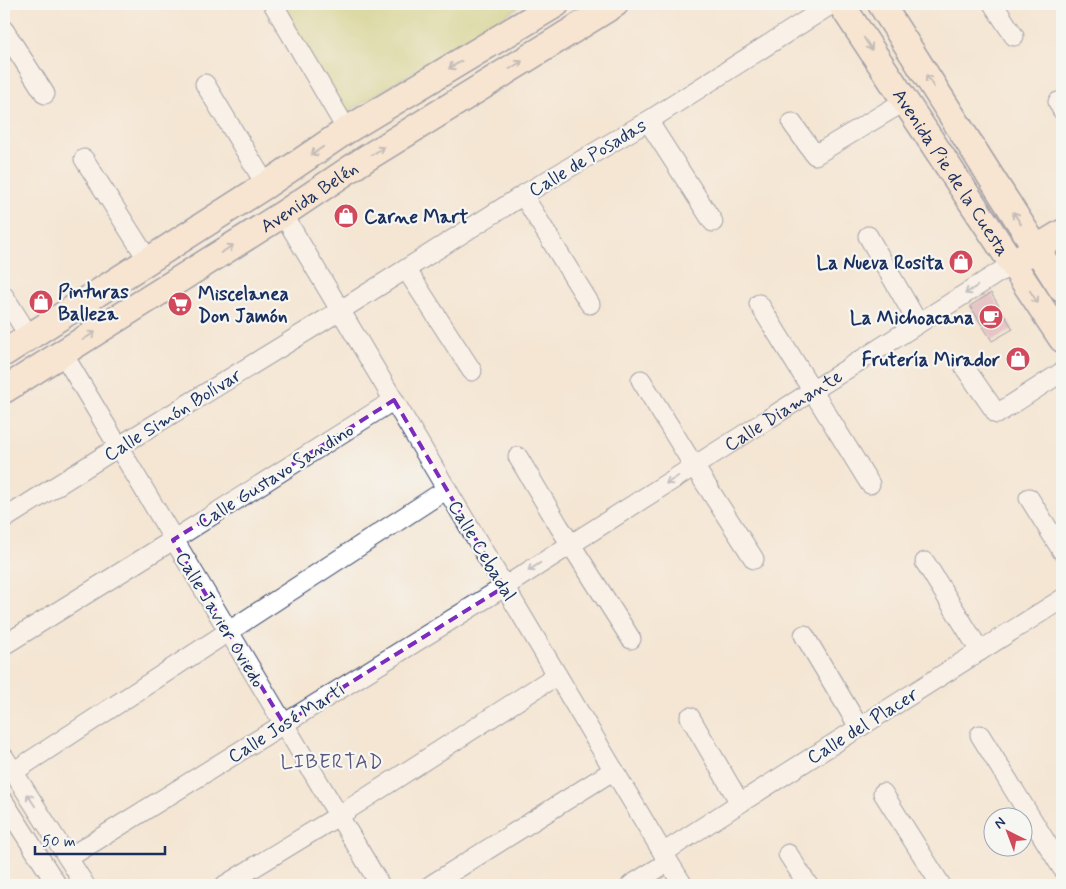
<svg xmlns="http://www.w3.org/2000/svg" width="1066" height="889" font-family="Mynerve,sans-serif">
<rect width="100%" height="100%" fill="#f6f6f2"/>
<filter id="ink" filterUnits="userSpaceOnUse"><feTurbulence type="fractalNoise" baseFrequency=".02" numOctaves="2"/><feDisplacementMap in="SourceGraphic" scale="10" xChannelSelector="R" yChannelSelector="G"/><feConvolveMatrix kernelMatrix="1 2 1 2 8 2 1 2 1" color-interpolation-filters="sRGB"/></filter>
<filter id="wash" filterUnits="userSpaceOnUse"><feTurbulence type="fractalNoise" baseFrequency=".0096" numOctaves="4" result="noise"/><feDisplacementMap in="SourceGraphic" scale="20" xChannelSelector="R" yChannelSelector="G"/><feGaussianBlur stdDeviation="1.12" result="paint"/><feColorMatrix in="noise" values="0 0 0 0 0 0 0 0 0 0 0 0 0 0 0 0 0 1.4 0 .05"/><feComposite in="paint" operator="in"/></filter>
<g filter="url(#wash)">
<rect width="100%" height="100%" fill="#f4e6d3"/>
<polygon fill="#bdca6b" stroke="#6c7c64" points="278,4 524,4 346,113"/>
<g id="blocks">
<polygon fill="#d39eb4" points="991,293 1013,329 992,341 970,306"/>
</g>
</g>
<g filter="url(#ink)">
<use href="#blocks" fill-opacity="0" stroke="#3c4a70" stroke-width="1"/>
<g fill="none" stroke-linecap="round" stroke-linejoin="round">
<defs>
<g id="street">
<polyline points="273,4 347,130"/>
<polyline points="993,4 1014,36"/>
<polyline points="4,30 45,94"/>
<polyline points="205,84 266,185"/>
<polyline points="1058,102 1062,110"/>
<polyline points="648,121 713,222"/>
<polyline points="792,123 815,155 905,101"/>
<polyline points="84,159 148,260"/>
<polyline points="523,195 590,304"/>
<polyline points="283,214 663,853 683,885"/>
<polyline points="868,236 918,323"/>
<polyline points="406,269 472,371"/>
<polyline points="4,296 29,336"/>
<polyline points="759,304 870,484"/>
<polyline points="62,352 380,885"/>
<polyline points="965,368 997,414 1062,372"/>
<polyline points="641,380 694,466 754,559"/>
<polyline points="518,457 559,526 631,639"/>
<polyline points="1029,498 1062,551"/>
<polyline points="4,519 118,447 341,310 523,195 648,121 832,4"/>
<polyline points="925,562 980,651"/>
<polyline points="804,635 859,727"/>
<polyline points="4,645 173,540 394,400"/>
<polyline points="690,717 740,803"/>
<polyline points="980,735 1062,868"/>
<polyline points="4,757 85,885"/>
<polyline points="13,772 447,489"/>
<polyline points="883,793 941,885"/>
<polyline points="4,802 57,885"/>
<polyline points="663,853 740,803 1062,599"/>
<polyline points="788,854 808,885"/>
<path id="s1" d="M68 858 504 587 1012 264"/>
<polyline points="225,885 338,816 557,675"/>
<polyline points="431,885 614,770"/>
<polyline points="631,885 668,862"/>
</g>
<g id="secondary">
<path id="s2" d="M841 4 1062 339"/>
<polyline points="881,4 1062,289"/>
<polyline points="1022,257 1062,233"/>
<polyline points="4,353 266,185 347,130 556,4"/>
<path id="s3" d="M4 390 283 214 365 159 615 4"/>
</g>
</defs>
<use href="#street" stroke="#3c4a70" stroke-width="21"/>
<use href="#secondary" stroke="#3c4a70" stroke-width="29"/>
<use href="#street" stroke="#fff" stroke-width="19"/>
<use href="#secondary" stroke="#fbe5cf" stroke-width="26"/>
</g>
<defs><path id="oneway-shaft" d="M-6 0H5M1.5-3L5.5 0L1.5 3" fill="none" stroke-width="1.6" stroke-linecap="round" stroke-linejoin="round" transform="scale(1.25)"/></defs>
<g stroke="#8b8a96">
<use href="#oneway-shaft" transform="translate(868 44) rotate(57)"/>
<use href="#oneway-shaft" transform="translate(455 65) rotate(149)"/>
<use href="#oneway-shaft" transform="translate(516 65) rotate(-32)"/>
<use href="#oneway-shaft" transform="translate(930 81) rotate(-122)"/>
<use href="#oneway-shaft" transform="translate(317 151) rotate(146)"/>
<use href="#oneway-shaft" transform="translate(378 151) rotate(-32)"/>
<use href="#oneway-shaft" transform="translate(1017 218) rotate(-122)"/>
<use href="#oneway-shaft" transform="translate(227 249) rotate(-32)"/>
<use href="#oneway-shaft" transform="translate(1034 297) rotate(57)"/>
<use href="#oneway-shaft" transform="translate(89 336) rotate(-32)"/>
</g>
<g stroke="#8d97ae">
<use href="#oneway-shaft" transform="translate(971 290) rotate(147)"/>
<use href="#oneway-shaft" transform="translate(672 480) rotate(148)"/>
<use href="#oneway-shaft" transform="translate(534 567) rotate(147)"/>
<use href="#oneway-shaft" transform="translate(31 800) rotate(-123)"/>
</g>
</g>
<path d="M0 0H1066V889H0ZM394 400 504 587 284 724 173 540Z" fill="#f4e6d3" fill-opacity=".55" fill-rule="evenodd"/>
<path fill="none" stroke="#7b2cbf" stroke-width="4" stroke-dasharray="10 6" stroke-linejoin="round" d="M394 400 504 587 284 724 173 540Z"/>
<defs>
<symbol id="shop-disc" viewBox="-11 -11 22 22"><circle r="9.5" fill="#d1495b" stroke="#f6f6f2"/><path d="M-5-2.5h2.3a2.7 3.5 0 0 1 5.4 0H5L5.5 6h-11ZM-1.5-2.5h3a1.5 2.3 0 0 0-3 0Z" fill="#fff"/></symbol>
<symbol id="supermarket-disc" viewBox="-11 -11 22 22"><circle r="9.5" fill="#d1495b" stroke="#f6f6f2"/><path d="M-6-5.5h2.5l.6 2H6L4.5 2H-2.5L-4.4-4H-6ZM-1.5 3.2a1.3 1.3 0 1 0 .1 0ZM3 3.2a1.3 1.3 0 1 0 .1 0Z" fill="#fff"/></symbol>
<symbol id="cafe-disc" viewBox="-11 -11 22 22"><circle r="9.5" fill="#d1495b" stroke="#f6f6f2"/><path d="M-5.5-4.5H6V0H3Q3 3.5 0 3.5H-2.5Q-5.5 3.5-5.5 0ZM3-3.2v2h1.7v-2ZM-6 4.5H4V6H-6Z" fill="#fff"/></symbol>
</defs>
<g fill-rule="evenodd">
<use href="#shop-disc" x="332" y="202" width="28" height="28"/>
<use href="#shop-disc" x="947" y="248" width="28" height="28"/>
<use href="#shop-disc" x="27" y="288" width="28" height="28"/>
<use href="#supermarket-disc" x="166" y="290" width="28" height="28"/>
<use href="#cafe-disc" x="977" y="303" width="28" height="28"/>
<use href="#shop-disc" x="1004" y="345" width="28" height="28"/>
</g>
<g text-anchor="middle" stroke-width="4.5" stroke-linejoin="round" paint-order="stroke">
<g font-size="19" fill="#1b2f5e" stroke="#f6f6f2">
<text transform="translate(587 157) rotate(-31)" y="7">Calle de Posadas</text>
<text dy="7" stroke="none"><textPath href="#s2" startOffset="201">Avenida Pie de la Cuesta</textPath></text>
<text dy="7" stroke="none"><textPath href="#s3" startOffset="361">Avenida Belén</textPath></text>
<text dy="7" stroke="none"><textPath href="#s1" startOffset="844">Calle Diamante</textPath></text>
<text transform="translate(172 414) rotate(-32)" y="7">Calle Simón Bolívar</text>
<text transform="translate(275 475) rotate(-32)" y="7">Calle Gustavo Sandino</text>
<text transform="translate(483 550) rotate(59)" y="7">Calle Cebadal</text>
<text transform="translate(221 619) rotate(59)" y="7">Calle Javier Oviedo</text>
<text transform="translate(286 722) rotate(-32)" y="7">Calle José Martí</text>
<text transform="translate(862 725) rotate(-32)" y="7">Calle del Placer</text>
</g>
<g font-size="19" font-weight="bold" fill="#1b2f5e" stroke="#f6f6f2" text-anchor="start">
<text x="364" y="223">Carne Mart</text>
<text x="944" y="269" text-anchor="end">La Nueva Rosita</text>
<text x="58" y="298">Pinturas<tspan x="58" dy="22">Balleza</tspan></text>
<text x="198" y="300">Miscelanea<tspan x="198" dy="22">Don Jamón</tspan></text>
<text x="974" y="324" text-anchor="end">La Michoacana</text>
<text x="1000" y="366" text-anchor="end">Frutería Mirador</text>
</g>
<g font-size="20" letter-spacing="1" fill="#5b567c" stroke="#f6f6f2">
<text x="332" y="768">LIBERTAD</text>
</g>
</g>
<rect width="1066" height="889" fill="none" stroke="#f6f6f2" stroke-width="20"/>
<g transform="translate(1008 832) rotate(318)"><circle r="24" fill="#f6f6f2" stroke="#9ea6b7"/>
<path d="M0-4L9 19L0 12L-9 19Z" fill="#d1495b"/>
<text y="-8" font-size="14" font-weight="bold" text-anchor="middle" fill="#1b2f5e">N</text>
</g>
<path d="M35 846v8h130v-8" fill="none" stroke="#1b2f5e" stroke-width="2.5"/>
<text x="42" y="846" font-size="15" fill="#1b2f5e" stroke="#f6f6f2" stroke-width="4" paint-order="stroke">50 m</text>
</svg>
